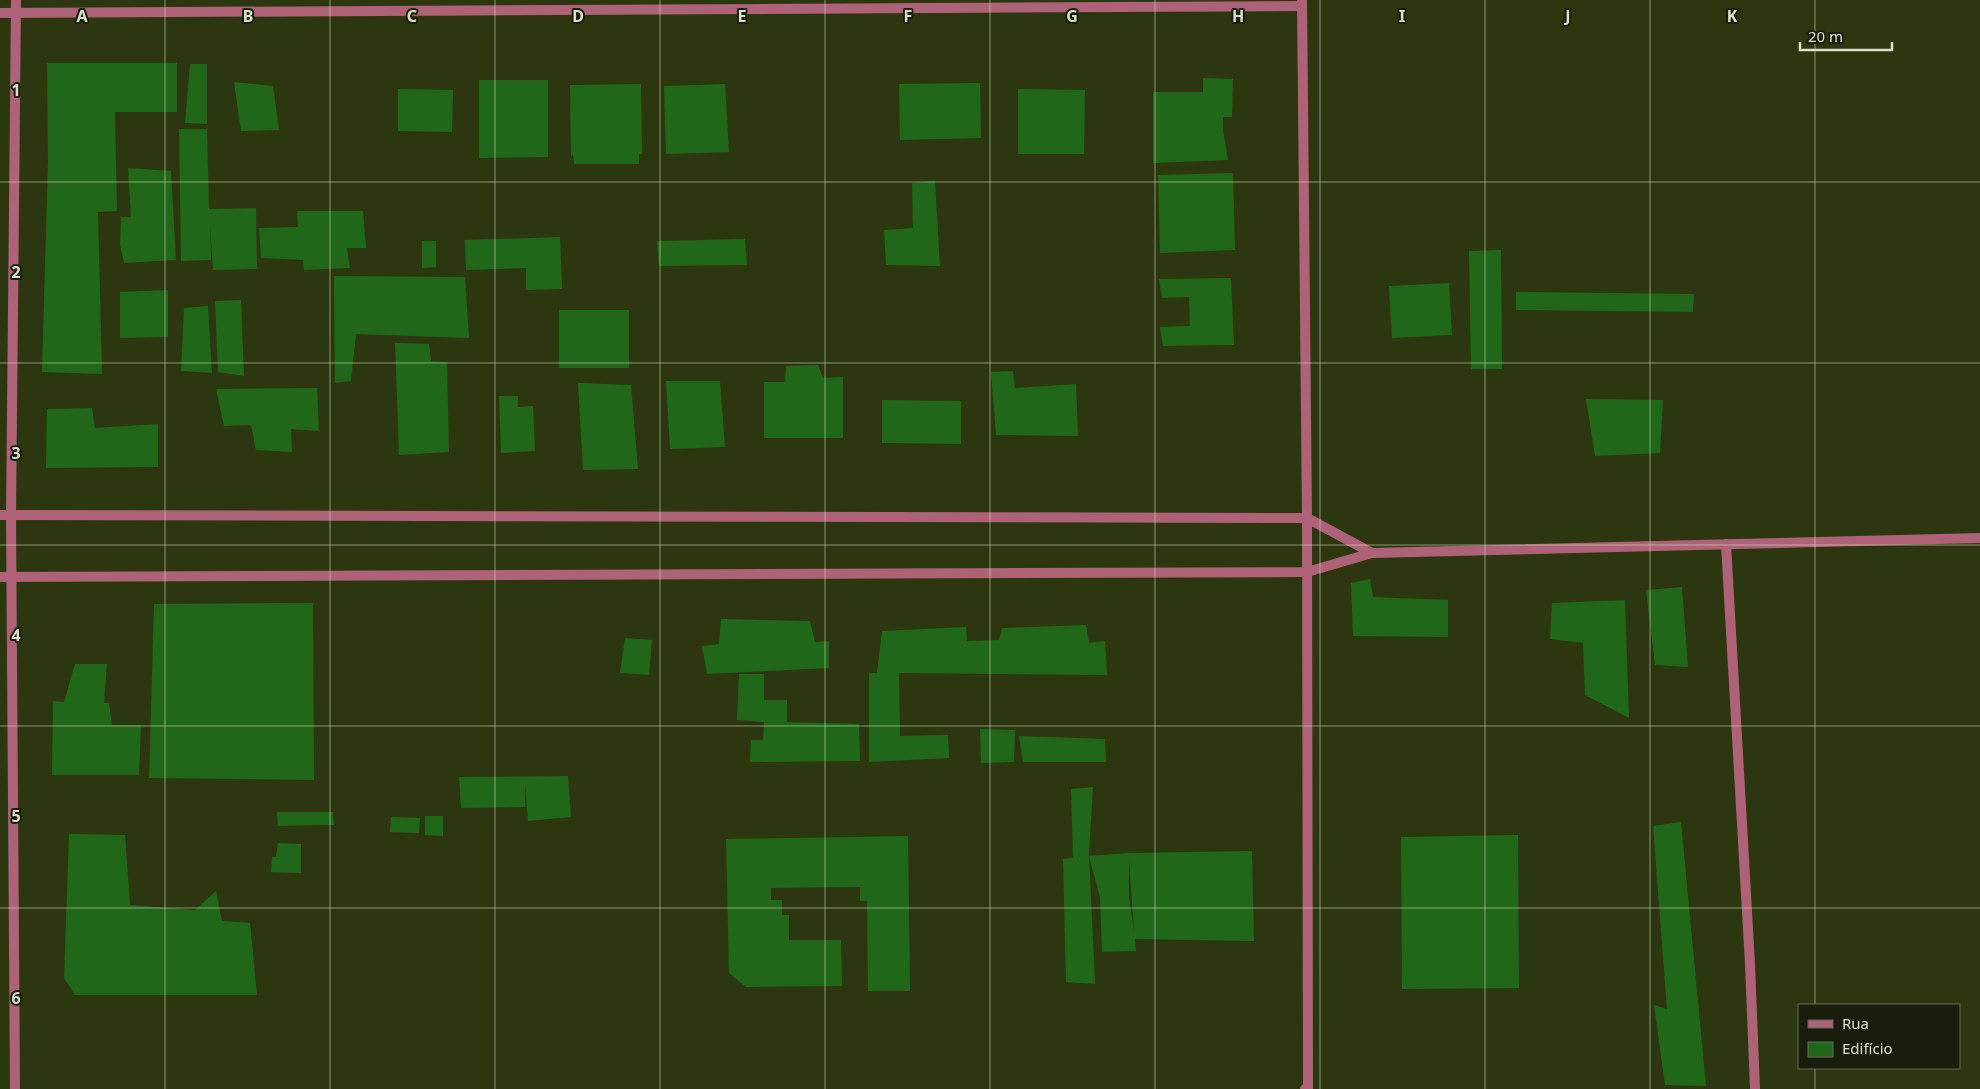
<svg xmlns="http://www.w3.org/2000/svg" width="1980" height="1089" font-family="'Noto Sans',sans-serif">
<rect width="100%" height="100%" fill="#2d370f"/>
<g fill="#21671a" fill-rule="evenodd">
<polygon points="47,63 177,63 177,112 115,112 117,211 98,212 102,374 42,372 48,161"/>
<polygon points="190,64 207,64 207,124 185,123"/>
<polygon points="1203,78 1233,79 1232,117 1223,117 1223,131 1228,160 1153,163 1153,92 1203,92"/>
<polygon points="479,80 548,80 548,157 479,158"/>
<polygon points="234,82 273,86 279,130 241,131"/>
<polygon points="980,83 981,138 900,140 899,84"/>
<polygon points="641,84 642,154 639,154 639,164 574,164 573,154 571,157 570,85"/>
<polygon points="725,84 729,152 666,154 664,86"/>
<polygon points="398,89 453,90 452,132 398,131"/>
<polygon points="1018,89 1085,90 1084,154 1018,154"/>
<polygon points="179,129 207,129 209,209 256,208 257,269 213,270 210,225 211,260 181,261"/>
<polygon points="128,168 171,171 176,260 124,263 120,245 121,217 131,217"/>
<polygon points="1233,173 1235,250 1160,253 1158,175"/>
<polygon points="935,181 940,266 886,265 884,230 913,228 912,183"/>
<polygon points="297,211 363,211 366,248 347,248 350,268 304,270 303,260 261,258 259,228 298,227"/>
<polygon points="560,237 562,289 526,290 526,268 466,270 465,240"/>
<polygon points="745,239 747,265 659,266 657,241"/>
<polygon points="422,241 436,241 436,267 422,268"/>
<polygon points="1501,250 1502,369 1471,369 1469,251"/>
<polygon points="334,276 465,277 469,338 356,334 351,381 335,383"/>
<polygon points="1231,278 1234,345 1163,346 1160,327 1190,326 1189,297 1162,298 1159,279"/>
<polygon points="1449,283 1452,335 1392,338 1389,286"/>
<polygon points="168,290 168,337 120,338 120,292"/>
<polygon points="1516,292 1694,294 1693,312 1516,310"/>
<polygon points="241,300 244,376 218,372 215,301"/>
<polygon points="208,306 212,373 181,371 184,308"/>
<rect x="559" y="310" width="70" height="58"/>
<polygon points="395,343 429,344 431,361 447,362 449,452 399,455"/>
<polygon points="818,365 823,378 843,377 843,438 764,438 764,382 785,382 786,366"/>
<polygon points="1013,371 1015,388 1076,384 1078,436 996,435 991,372"/>
<polygon points="666,381 720,381 725,447 670,449"/>
<polygon points="578,383 631,385 638,469 583,470"/>
<polygon points="317,388 319,431 291,429 292,452 256,450 251,425 224,426 216,389"/>
<polygon points="499,396 518,396 518,407 533,406 535,451 501,453"/>
<polygon points="1586,399 1663,400 1660,453 1595,456"/>
<polygon points="882,400 961,401 961,444 882,443"/>
<polygon points="92,408 95,428 158,424 158,467 46,468 47,409"/>
<polygon points="1370,579 1373,597 1448,600 1448,637 1353,636 1351,583"/>
<polygon points="1682,587 1688,667 1655,665 1646,590"/>
<polygon points="1625,600 1629,718 1585,695 1583,643 1550,639 1552,603"/>
<polygon points="313,603 314,780 149,778 154,604"/>
<polygon points="721,619 810,621 815,642 829,641 829,668 707,674 702,646 719,644"/>
<polygon points="1086,625 1089,643 1105,641 1107,675 899,673 900,736 948,735 949,758 869,762 869,673 877,673 882,631 966,627 967,641 999,640 1002,628"/>
<polygon points="625,638 652,640 649,675 620,673"/>
<polygon points="75,664 107,664 104,703 109,703 112,725 141,725 139,775 52,775 53,701 64,702"/>
<polygon points="739,674 764,674 764,700 787,700 787,722 859,724 860,761 750,762 751,740 763,740 764,722 737,720"/>
<polygon points="980,729 1015,730 1014,762 981,763"/>
<polygon points="1019,736 1105,739 1106,762 1023,762"/>
<polygon points="568,776 571,817 528,821 525,785 525,807 461,808 459,777"/>
<polygon points="1093,787 1089,854 1095,984 1066,982 1063,859 1073,858 1071,789"/>
<polygon points="277,812 333,812 334,825 278,826"/>
<polygon points="425,816 443,816 443,836 425,835"/>
<polygon points="391,817 420,818 419,833 390,832"/>
<polygon points="1681,822 1706,1086 1665,1085 1654,1005 1667,1009 1653,826"/>
<polygon points="69,834 125,835 130,905 195,910 216,891 222,921 250,923 257,995 75,995 64,978"/>
<polygon points="1518,835 1519,988 1402,989 1401,837"/>
<polygon points="908,836 910,991 868,991 867,901 860,901 860,887 771,888 771,900 782,900 782,915 789,915 789,940 841,940 842,986 746,987 729,973 726,839"/>
<polygon points="278,843 301,844 301,873 271,872 272,857 276,857"/>
<path d="M1252 851 1254 941 1135 939 1136 951 1102 952 1100 897 1089 856 1129 853ZM1129 860 1134 932 1129 897Z"/>
</g>
<g fill="none" stroke-linecap="round" stroke-linejoin="round">
<g stroke="#ad6278" stroke-width="10">
<polyline points="1302,0 1307,518 1308,1089 1305,1089"/>
<polyline points="0,13 1302,6"/>
<polyline points="0,515 1307,518 1372,553"/>
<polyline points="1726,544 1750,964 1755,1089"/>
<polyline points="0,577 1307,572 1372,553 1980,538"/>
<polyline points="15,1089 11,515 16,0"/>
</g>
</g>
<path fill="none" stroke="#dae2cb" stroke-width="1" stroke-opacity="0.55" d="M165 0V1089M330 0V1089M495 0V1089M660 0V1089M825 0V1089M990 0V1089M1155 0V1089M1320 0V1089M1485 0V1089M1650 0V1089M1815 0V1005M0 182H1980M0 363H1980M0 545H1980M0 726H1980M0 908H1980M1815 1068V1089"/>
<g font-size="16" text-anchor="middle" font-weight="bold" fill="#dae2cb" stroke="#181d0c" stroke-width="4" stroke-linejoin="round" paint-order="stroke">
<text x="82" y="22">A</text>
<text x="248" y="22">B</text>
<text x="412" y="22">C</text>
<text x="578" y="22">D</text>
<text x="742" y="22">E</text>
<text x="908" y="22">F</text>
<text x="1072" y="22">G</text>
<text x="1238" y="22">H</text>
<text x="1402" y="22">I</text>
<text x="1568" y="22">J</text>
<text x="1732" y="22">K</text>
<text x="16" y="96">1</text>
<text x="16" y="278">2</text>
<text x="16" y="459">3</text>
<text x="16" y="641">4</text>
<text x="16" y="822">5</text>
<text x="16" y="1004">6</text>
</g>
<rect x="1798" y="1004" width="162" height="65" fill="#181d0c" stroke="#666c58"/>
<rect x="1808" y="1020" width="25" height="8" fill="#ad6278" stroke="#666c58"/>
<text x="1842" y="1029" font-size="15" fill="#dae2cb">Rua</text>
<rect x="1808" y="1042" width="25" height="15" fill="#21671a" stroke="#666c58"/>
<text x="1842" y="1054" font-size="15" fill="#dae2cb">Edifício</text>
<path d="M1800 42v8h92v-8" fill="none" stroke="#dae2cb" stroke-width="2.5"/>
<text x="1808" y="42" font-size="15" fill="#dae2cb" stroke="#181d0c" stroke-width="4" paint-order="stroke">20 m</text>
</svg>
